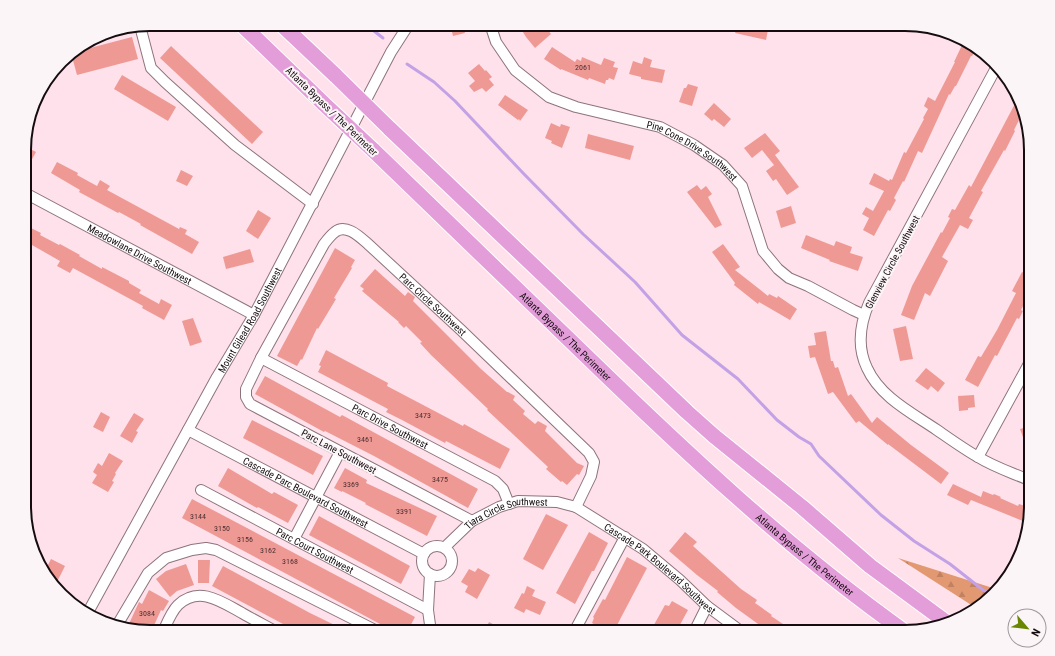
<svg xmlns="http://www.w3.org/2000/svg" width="1055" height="656" font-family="'Roboto Condensed',sans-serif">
<defs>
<pattern id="forest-firs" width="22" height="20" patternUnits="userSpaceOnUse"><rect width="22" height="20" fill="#e29871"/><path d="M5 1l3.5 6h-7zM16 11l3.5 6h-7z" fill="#c18261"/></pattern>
</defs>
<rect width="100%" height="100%" fill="#fee1ea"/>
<polygon fill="url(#forest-firs)" points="898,558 996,589 976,608"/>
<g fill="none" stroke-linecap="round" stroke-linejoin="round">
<g stroke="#c3a1e7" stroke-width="3">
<polyline points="365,24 383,38"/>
<polyline points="407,64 434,82 455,101 523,173 583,234 635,282 682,335 738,379 777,420 799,437 811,444 819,456 881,515 914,541 950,564 983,590 991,594"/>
</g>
</g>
<g fill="#ef9995">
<polygon points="450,24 462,24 465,33 453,36"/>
<polygon points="518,24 543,24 551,34 535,48 526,37"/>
<polygon points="719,24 764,24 769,25 766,40 735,33 736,31 719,26"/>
<polygon points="132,37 138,59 77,75 71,53"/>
<polygon points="967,41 977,47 972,56 971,56 956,86 955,86 950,95 949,94 922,153 918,151 904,182 903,181 894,198 896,200 890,211 888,210 874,236 863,230 869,218 862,214 866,207 873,211 884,191 869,184 874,173 889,181 890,179 892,180 904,152 906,153 924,119 923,118 928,109 924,106 928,97 935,101 955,62 954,62 963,43 966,44"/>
<polygon points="171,46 263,132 252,144 160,58"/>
<polygon points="552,47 575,62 577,59 581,61 582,57 601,65 604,58 615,62 613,67 618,68 614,80 609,78 608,80 606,80 605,84 589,78 588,80 561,69 561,70 544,59"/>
<polygon points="644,57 652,60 650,67 665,70 662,83 641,79 641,77 629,74 633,61 642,64"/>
<polygon points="479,64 485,71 486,70 492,77 489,79 494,85 486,92 482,88 474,92 469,86 475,81 468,73"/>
<polygon points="122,75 176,107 168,121 114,89"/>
<polygon points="688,84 698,87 692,106 679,102 684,88 686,88"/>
<polygon points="505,95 528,110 520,121 519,119 518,120 498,105"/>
<polygon points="1018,98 1022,114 1014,130 1015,131 1005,151 1004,150 981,191 983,192 969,218 973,220 968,229 960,225 942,257 948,261 930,296 925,293 914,320 901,315 912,286 941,232 942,233 950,218 948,217 952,209 955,210 969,185 971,187"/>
<polygon points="714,103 731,119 724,127 714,119 712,121 704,114"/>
<polygon points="551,123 560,127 561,124 570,127 562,148 551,143 552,141 545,138"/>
<polygon points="765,133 780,151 775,155 799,187 787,195 776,179 773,181 766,171 774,165 762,150 752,158 744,148"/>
<polygon points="588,134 634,146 630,160 585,148"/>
<polygon points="25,146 36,152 25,172"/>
<polygon points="57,162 78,173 77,175 97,186 100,180 110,186 107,190 179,229 180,227 187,230 185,234 199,242 192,254 140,225 141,224 119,212 118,213 79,192 80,190 51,173"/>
<polygon points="181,170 193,176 187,186 176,181"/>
<polygon points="697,185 701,190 706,186 712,194 708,197 722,225 715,228 687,192"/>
<polygon points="791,206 796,223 781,228 776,211"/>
<polygon points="258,210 271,218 258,239 246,231"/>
<polygon points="31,228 41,233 40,235 59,245 60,244 80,255 79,256 102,269 102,267 129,281 129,283 141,290 139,293 159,304 161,299 172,305 164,320 142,308 143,306 73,268 70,273 57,266 60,261 25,241 25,238"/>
<polygon points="806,235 834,246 836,241 852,247 850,253 863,257 858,271 829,261 830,260 801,248"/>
<polygon points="723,244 740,267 735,270 768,296 769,294 777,298 778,296 797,309 790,320 759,302 758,304 734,285 735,283 712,252"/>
<polygon points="335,248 355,260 351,267 352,268 334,298 336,299 318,329 317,328 302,360 301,359 297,366 277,356"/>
<polygon points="250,249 254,262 226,269 223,257"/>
<polygon points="375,269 405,296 408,292 415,297 413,301 481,369 507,392 508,392 515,396 513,400 525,411 523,414 535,424 538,421 547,426 545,431 577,463 584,466 579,475 577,474 567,485 562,481 561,482 546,469 548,467 487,410 488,409 431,355 420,343 422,342 406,326 404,328 398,322 399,322 362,291 364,289 360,286"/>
<polygon points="1022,272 1031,277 1031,291 1021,310 1023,311 1019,319 1017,318 997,356 995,355 978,387 965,380 978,356 981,357 997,330 1016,293 1012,291"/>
<polygon points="193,318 202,342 190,346 182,321"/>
<polygon points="906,326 913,359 900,361 893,329"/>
<polygon points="826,331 831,361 833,361 835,368 838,367 848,396 851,394 872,423 877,417 911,445 949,473 941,484 888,444 888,445 859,421 856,423 833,392 828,394 815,357 810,358 808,346 816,345 814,333"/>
<polygon points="326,350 388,383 387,386 463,426 464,424 510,449 500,469 446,441 445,443 402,420 386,412 388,409 318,372 321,366 319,365"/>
<polygon points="926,368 945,383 938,392 931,386 928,390 915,381"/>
<polygon points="265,376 340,417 342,415 478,489 468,508 374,456 325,431 324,432 255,394"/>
<polygon points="974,395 975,407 968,408 968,410 959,411 958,396"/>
<polygon points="101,412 110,417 103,432 93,427"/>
<polygon points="134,413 144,419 136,431 138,432 132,443 120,436"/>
<polygon points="252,420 323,456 313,475 243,438"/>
<polygon points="1031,426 1031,456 1030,456 1020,429"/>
<polygon points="109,453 123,461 115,473 116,474 112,481 114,482 108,492 92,483 97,475 93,472 98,463 102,466"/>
<polygon points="228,468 272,494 274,492 298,505 288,523 258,507 257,508 218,486"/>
<polygon points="345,468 367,480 366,483 437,516 427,536 365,504 366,503 342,491 342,492 334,488"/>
<polygon points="953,484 981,497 983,491 993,495 994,494 1001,497 1000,498 1018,506 1019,504 1028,507 1027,510 1031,511 1031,514 1028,523 971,500 968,505 947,495"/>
<polygon points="192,499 415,617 407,632 395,632 182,518"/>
<polygon points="546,514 568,525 543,570 523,559"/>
<polygon points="319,516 410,566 401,584 309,535"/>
<polygon points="589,532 608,543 594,571 592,571 575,604 556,593"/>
<polygon points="685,532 697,542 693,546 741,589 757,600 755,603 772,615 771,616 795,632 769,632 736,608 717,592 718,591 697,575 669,551"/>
<polygon points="627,557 647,568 615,629 611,627 608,632 592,623 594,618 593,617 603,599 605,600"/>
<polygon points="51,559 65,566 57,582 49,578 44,573"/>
<polygon points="198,560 210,560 209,583 198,583"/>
<polygon points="186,564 194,585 177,591 170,597 156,579 166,571"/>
<polygon points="223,566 310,613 349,632 298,632 212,586"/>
<polygon points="478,568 490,575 477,599 465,592 468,586 461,582 469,569 475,572"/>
<polygon points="527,586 535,590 532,596 546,602 540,615 526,609 524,613 514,608 522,593 524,594"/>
<polygon points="149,590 169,601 163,611 161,610 151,632 135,630 128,626 139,602 142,604"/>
<polygon points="672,601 688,610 676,632 650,632 665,605 669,606"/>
<polygon points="489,622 508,632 484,632"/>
</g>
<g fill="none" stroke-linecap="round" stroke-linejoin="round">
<defs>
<g id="minor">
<path id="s1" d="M490 24 496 42 515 70 549 97 576 107 660 127 694 145 723 165 742 186 763 251 778 269 789 278 808 286 853 310 864 315"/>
<polyline points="140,26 151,68 165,82 235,145 313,204"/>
<path d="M996 68 869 303C860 324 857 347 867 368 880 397 912 413 937 430 950 439 964 449 978 457 994 467 1013 473 1031 481"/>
<path id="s2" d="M25 193 254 315"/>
<path id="s3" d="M261 358 495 481 503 489 509 504"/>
<path id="s4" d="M188 430 424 554"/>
<polyline points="978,457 1031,360"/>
<path id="s5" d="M201 490 428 610"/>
<path id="s6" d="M472 521 250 404 246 397V389L261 358 324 244C327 240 331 235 335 232 346 223 360 237 368 244L461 330 589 453 594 462 591 476 576 507"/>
<polyline points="294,539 340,452"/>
<circle cx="437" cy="561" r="15"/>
<path id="s7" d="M445 547 472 521 499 507 518 501 557 502 576 507 643 549 680 580 707 606 742 632"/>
<polyline points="430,574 428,610 431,632"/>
<path id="s8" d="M87 614 217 377 254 315 391 52 409 24"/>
<polyline points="116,627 148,573 166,558 192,550 206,548 216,550 379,632"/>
<path d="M163 632C167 623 171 612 178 605 199 585 222 602 242 613 254 620 266 626 277 632"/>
<polyline points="574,632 625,537"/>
<polyline points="694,632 707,606"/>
</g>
<g id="highway">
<polyline points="241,24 324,104"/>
<polyline points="281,24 336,76"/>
<polyline points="389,128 687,412 714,436 802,507 870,566 946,622"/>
<path id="s9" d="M373 150C442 217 512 284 581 351 683 450 788 549 905 632"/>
</g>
</defs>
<use href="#minor" stroke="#8d747c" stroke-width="12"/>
<use href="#highway" stroke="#fff" stroke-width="17"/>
<use href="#minor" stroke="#fff" stroke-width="10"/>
<use href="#highway" stroke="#e39eda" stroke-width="15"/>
<defs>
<g id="highway-bridge">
<polyline points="336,76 389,128"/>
<polyline points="324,104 373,150"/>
</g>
</defs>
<use href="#highway-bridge" stroke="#fff" stroke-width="17" stroke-linecap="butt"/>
<use href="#highway-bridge" stroke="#e39eda" stroke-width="15"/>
</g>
<g text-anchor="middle" stroke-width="4" stroke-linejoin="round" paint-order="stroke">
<g font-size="8" fill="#4c2f30">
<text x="583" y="70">2061</text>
<text x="423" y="418">3473</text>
<text x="365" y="442">3461</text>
<text x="440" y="482">3475</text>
<text x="351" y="487">3369</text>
<text x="404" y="514">3391</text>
<text x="198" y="519">3144</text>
<text x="222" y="531">3150</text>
<text x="245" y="542">3156</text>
<text x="268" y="553">3162</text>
<text x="290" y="564">3168</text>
<text x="147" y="616">3084</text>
</g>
<g font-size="10" fill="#150c0f" stroke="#fbf5f7">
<text transform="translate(332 111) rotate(44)" y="4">Atlanta Bypass / The Perimeter</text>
<text dy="4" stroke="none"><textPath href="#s1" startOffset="251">Pine Cone Drive Southwest</textPath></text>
<text dy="4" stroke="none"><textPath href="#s2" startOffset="130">Meadowlane Drive Southwest</textPath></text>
<text transform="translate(892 262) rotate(-62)" y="4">Glenview Circle Southwest</text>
<text dy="4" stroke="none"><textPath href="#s6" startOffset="575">Parc Circle Southwest</textPath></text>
<text dy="4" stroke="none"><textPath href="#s8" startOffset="336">Mount Gilead Road Southwest</textPath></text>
<text dy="4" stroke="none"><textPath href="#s9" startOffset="268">Atlanta Bypass / The Perimeter</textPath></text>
<text dy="4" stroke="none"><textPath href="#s3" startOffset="146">Parc Drive Southwest</textPath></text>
<text transform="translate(339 451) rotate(28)" y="4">Parc Lane Southwest</text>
<text dy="4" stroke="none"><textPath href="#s4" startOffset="133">Cascade Parc Boulevard Southwest</textPath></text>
<text dy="4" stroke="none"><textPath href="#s7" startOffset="73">Tiara Circle Southwest</textPath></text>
<text dy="4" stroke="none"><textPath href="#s5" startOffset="129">Parc Court Southwest</textPath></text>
<text dy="4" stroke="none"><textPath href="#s9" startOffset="592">Atlanta Bypass / The Perimeter</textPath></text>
<text dy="4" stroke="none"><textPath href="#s7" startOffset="251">Cascade Park Boulevard Southwest</textPath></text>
</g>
</g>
<path d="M0 0H1055V656H0ZM150 31H905A119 119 0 0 1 1024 150V506A119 119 0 0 1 905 625H150A119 119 0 0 1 31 506V150A119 119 0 0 1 150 31Z" fill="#fbf5f7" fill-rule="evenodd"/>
<path fill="none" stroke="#150c0f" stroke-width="2" d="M150 31H905A119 119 0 0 1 1024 150V506A119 119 0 0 1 905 625H150A119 119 0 0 1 31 506V150A119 119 0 0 1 150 31Z"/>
<g transform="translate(1027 628) rotate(118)"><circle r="19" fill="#fbf5f7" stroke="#9f989a"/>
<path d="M0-3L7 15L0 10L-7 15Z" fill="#698700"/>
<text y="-6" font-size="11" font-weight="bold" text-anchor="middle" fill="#150c0f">N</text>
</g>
</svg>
